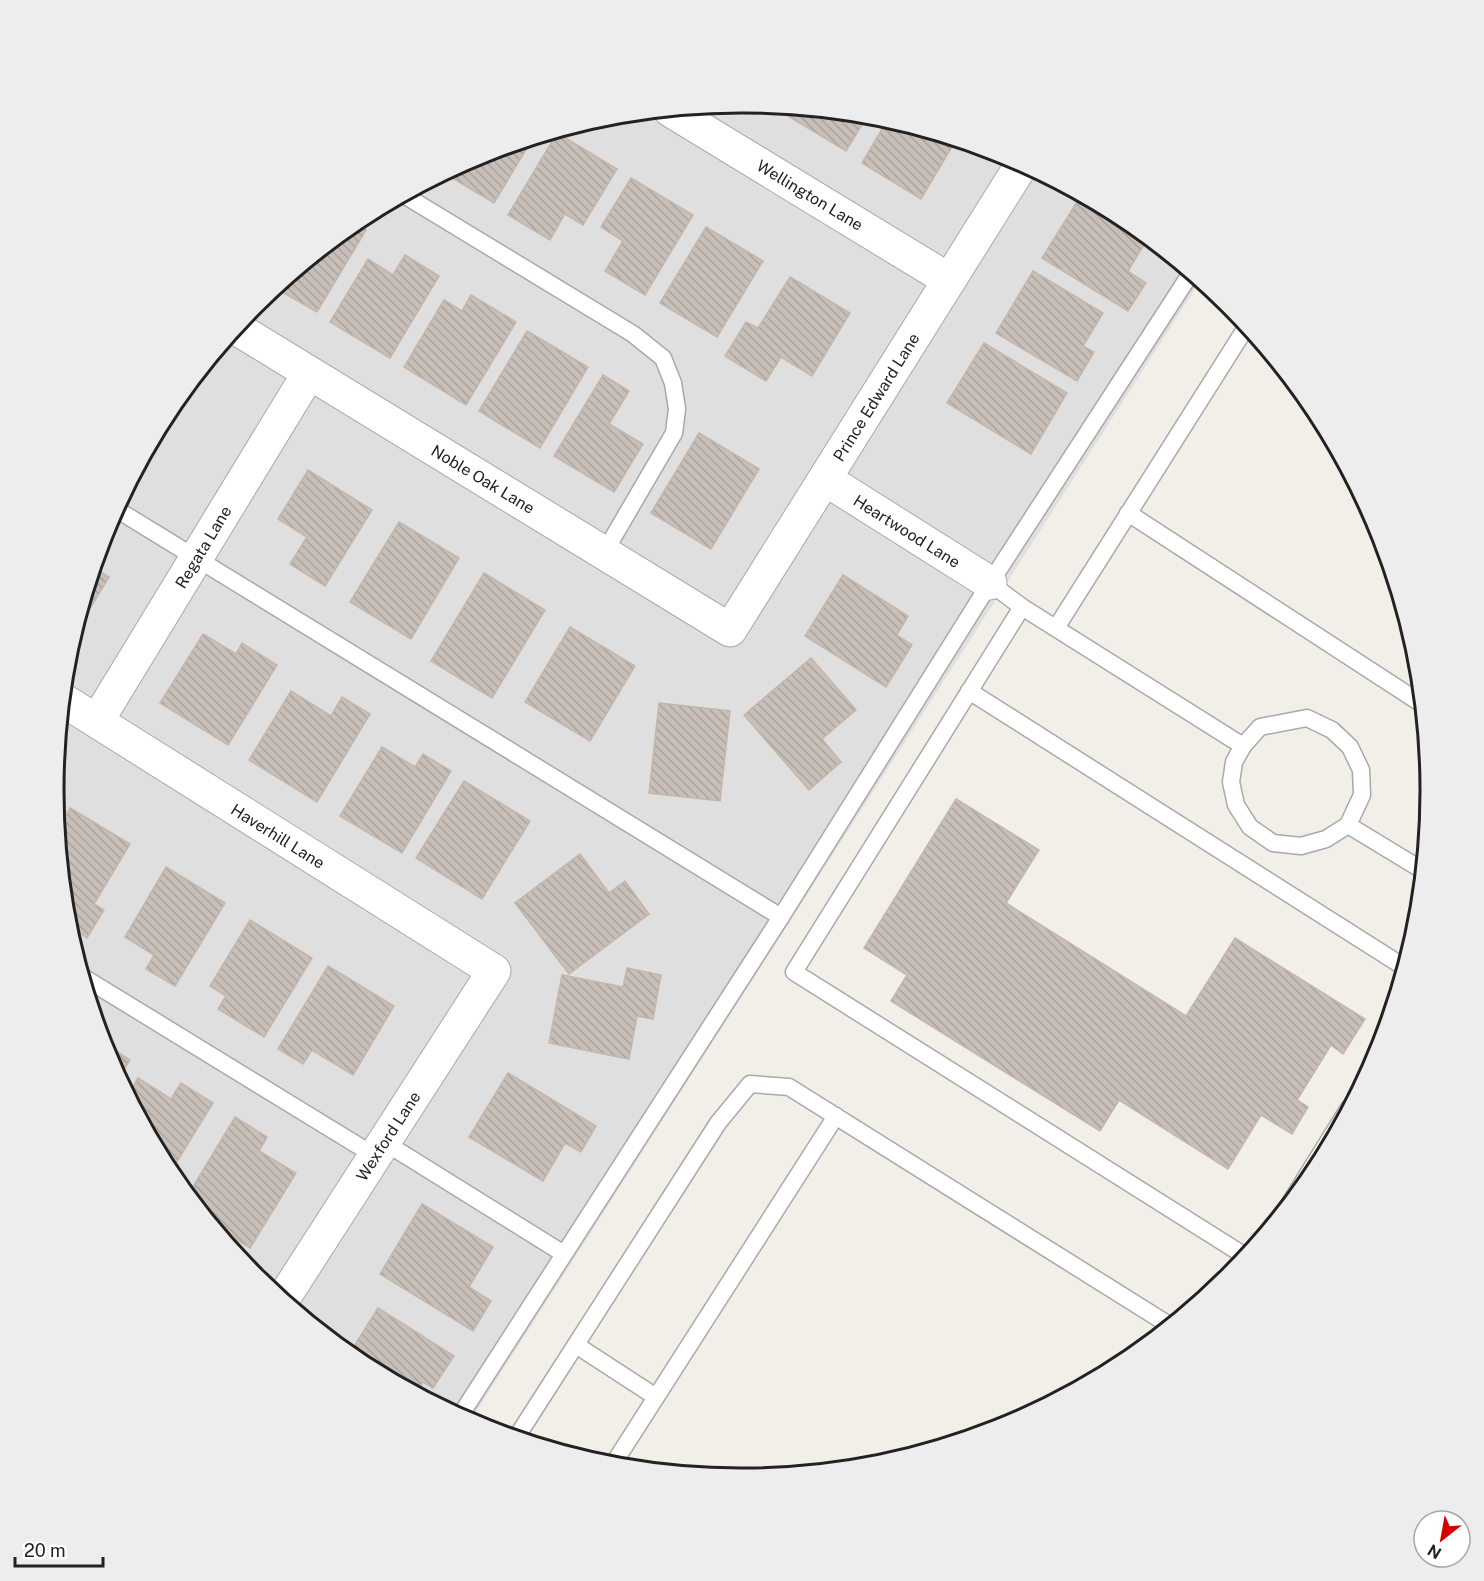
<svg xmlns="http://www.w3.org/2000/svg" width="1484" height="1581" font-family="'Public Sans',sans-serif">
<defs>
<pattern id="building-back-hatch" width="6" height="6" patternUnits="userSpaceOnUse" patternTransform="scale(1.5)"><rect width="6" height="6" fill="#c7bfb8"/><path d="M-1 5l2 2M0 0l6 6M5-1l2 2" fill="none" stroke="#aba49e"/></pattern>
</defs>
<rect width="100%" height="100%" fill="#f2efe9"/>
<polygon fill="#e0dfdf" points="742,103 877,116 1006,155 1125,219 1200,281 470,1421 359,1362 255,1277 170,1172 106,1053 67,924 54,790 67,656 107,527 170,408 256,304 360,218 479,155 608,116"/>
<g fill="url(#building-back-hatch)" stroke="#c4b6ab" stroke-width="1.5">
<polygon points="786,107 868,115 846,151 783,113"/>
<polygon points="888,119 935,134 953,145 921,199 862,163"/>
<polygon points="557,133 617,169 583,225 565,214 550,240 508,215"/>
<polygon points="533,138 494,203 444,173 479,155"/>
<polygon points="631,178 693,215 645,295 605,271 623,241 601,227"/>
<polygon points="1080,197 1147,240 1128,271 1146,283 1128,311 1042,258"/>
<polygon points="354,223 366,230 317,312 275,288"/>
<polygon points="706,227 763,261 717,337 660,303"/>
<polygon points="405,255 439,276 390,358 330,322 368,259 393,275"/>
<polygon points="1033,271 1103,313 1083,346 1094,352 1077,381 996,333"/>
<polygon points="790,277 850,313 812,376 781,357 766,381 725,356 746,322 758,328"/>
<polygon points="471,295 516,322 466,405 404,367 444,300 462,311"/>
<polygon points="527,331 588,367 540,448 479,411"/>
<polygon points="984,343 1067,393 1031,454 947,403"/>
<polygon points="603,375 629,391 609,424 643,444 614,492 554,456"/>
<polygon points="699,433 759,469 711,549 651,513"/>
<polygon points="308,470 372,510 325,586 290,564 307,537 278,519"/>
<polygon points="399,522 459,558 411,639 350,602"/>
<polygon points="94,568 109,577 74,635"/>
<polygon points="484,573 545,610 492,698 431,661"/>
<polygon points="843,575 908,616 897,635 912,645 886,687 805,636"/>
<polygon points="570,627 635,666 590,741 525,702"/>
<polygon points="203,634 236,654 242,643 277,665 228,745 160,703"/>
<polygon points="811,658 856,710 822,739 841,762 809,790 744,715"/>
<polygon points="291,691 331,716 342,697 370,714 317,802 249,760"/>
<polygon points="659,703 730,711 720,801 649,793"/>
<polygon points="382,747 415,767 423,754 451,771 402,853 340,816"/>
<polygon points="464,781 530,821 482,899 416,858"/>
<polygon points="956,799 1039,850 1006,903 1186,1016 1235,938 1365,1019 1343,1054 1331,1045 1297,1100 1308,1107 1292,1134 1261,1115 1228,1169 1119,1100 1100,1131 891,1001 907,975 864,948"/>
<polygon points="70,808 130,844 94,904 104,910 87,938 67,924 58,829"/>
<polygon points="580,854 609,893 625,881 649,914 569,974 515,903"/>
<polygon points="166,867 225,903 175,986 146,969 154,955 125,937"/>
<polygon points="250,920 312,958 264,1037 218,1009 226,996 210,986"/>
<polygon points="328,966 394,1006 353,1075 312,1050 303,1064 278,1049"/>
<polygon points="627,968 661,975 653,1019 637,1016 629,1059 549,1043 562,975 623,987"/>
<polygon points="103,1043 130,1060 119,1077 106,1053"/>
<polygon points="508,1073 596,1126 581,1152 565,1143 543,1181 469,1137"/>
<polygon points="138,1078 171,1099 181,1083 213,1103 170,1173 128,1095"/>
<polygon points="235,1117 267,1137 259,1151 296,1173 250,1248 213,1225 188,1195"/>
<polygon points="422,1204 493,1247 469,1287 491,1301 473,1331 380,1274"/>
<polygon points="378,1308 454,1356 433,1388 423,1382 416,1393 359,1362 349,1354"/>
</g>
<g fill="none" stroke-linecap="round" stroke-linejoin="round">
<defs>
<g id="lane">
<polyline points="404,195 633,334 663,358 673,383 677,409 674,433 604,553"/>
<polyline points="116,509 781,917 460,1416"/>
<polyline points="1128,513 1422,704"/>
<polyline points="990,583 1022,607"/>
<polyline points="1056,628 1247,326"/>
<polyline points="969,691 1404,967"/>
<polygon points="1307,718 1332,730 1350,747 1361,770 1362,795 1348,825 1326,839 1301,846 1273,843 1250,827 1236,805 1231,782 1234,762 1243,746 1260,727"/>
<polyline points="1243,746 1022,607 794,972 1245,1256"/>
<polyline points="1348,825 1422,870"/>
<polyline points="781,917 990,583 1191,273"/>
<polyline points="83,977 375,1156"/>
<polyline points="384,1142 564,1254"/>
<polyline points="1290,1203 1349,1108"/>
<polyline points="576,1345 656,1397"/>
<polyline points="516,1438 718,1123 750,1084 789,1087 1169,1325"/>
<polyline points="612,1466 836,1116"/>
</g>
<g id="street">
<polyline points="670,110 949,280"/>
<polyline points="236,328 730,630 1022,164"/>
<polyline points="825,479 990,583"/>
<polyline points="63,700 494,971 283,1299"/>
<polyline points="97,721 309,373"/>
</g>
</defs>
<use href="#lane" stroke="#a9a9a9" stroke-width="19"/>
<use href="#street" stroke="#a9a9a9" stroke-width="35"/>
<use href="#lane" stroke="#fff" stroke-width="16"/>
<use href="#street" stroke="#fff" stroke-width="33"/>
</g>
<g text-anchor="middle" stroke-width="4.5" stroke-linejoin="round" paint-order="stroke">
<g font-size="16" fill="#222" stroke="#fff">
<text transform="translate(810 195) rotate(31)" y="6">Wellington Lane</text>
<text transform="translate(876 397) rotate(-58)" y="6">Prince Edward Lane</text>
<text transform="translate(483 479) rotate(31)" y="6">Noble Oak Lane</text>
<text transform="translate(907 531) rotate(32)" y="6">Heartwood Lane</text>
<text transform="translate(203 547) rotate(-59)" y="6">Regata Lane</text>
<text transform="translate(278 836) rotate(32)" y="6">Haverhill Lane</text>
<text transform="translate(388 1136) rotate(-57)" y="6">Wexford Lane</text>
</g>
</g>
<path d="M0 0H1484V1581H0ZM741 113H743A677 677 0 0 1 1420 790V791A677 677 0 0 1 743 1468H741A677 677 0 0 1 64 791V790A677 677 0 0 1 741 113Z" fill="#ededed" fill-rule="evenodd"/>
<path fill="none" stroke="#222" stroke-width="3" d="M741 113H743A677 677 0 0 1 1420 790V791A677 677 0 0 1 743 1468H741A677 677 0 0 1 64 791V790A677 677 0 0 1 741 113Z"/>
<g transform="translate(1442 1539) rotate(211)"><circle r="28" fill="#ffffff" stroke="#a7a7a7" stroke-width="1.5"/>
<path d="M0-4.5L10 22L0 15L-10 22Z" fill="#d40000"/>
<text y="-9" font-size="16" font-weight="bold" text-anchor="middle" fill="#222222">N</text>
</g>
<path d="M15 1557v9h88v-9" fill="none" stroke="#222222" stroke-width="3"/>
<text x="24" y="1557" font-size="18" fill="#222222" stroke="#ffffff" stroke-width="4.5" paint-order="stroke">20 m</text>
</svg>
